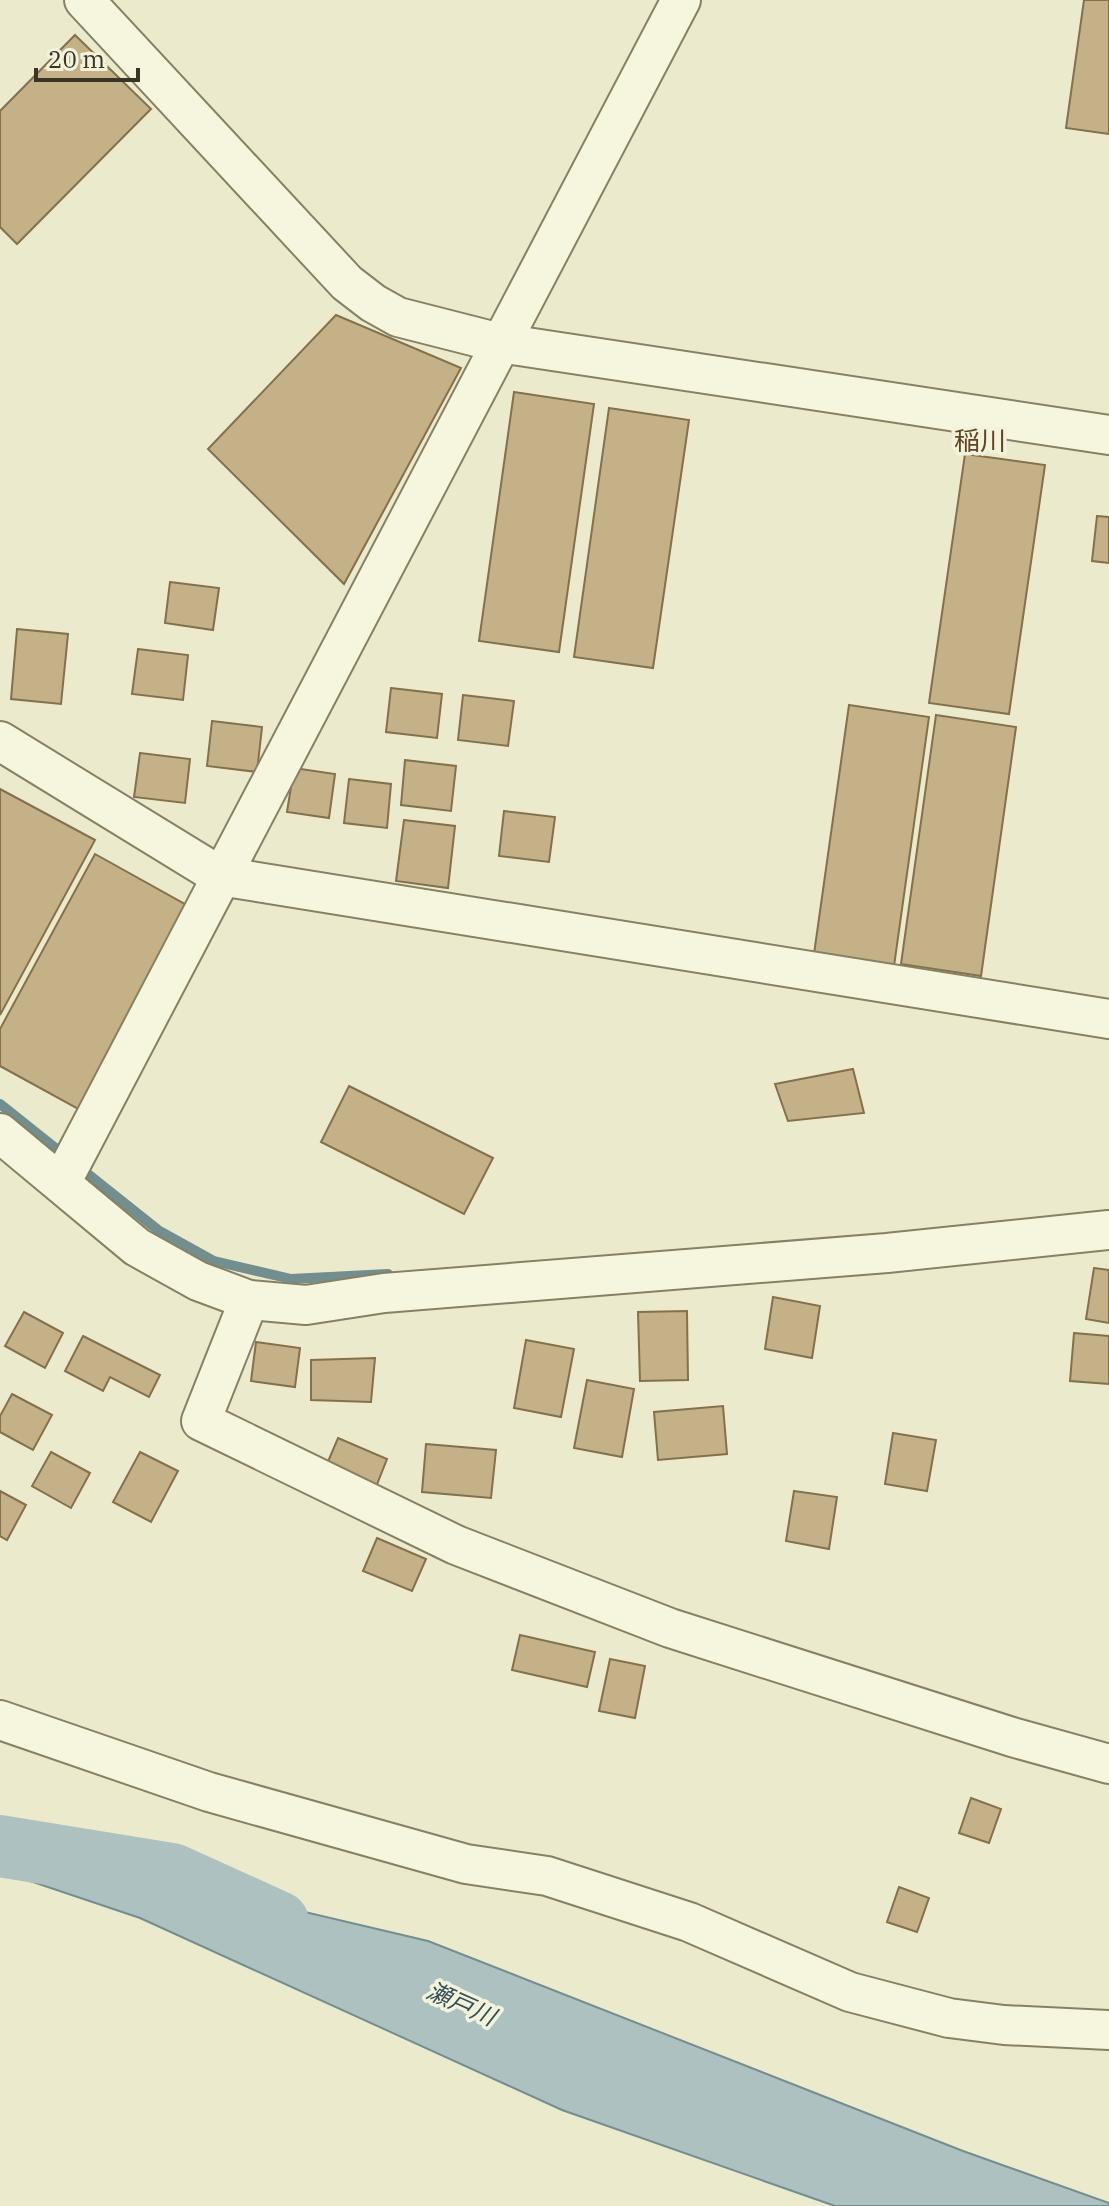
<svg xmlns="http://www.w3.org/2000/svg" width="1109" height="2206" font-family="'IBM Plex Serif','Noto Sans JP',serif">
<rect width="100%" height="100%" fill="#ebeacd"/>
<polygon fill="#acc1c0" stroke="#738e8f" stroke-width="2" points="0,1822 84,1860 428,1941 963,2151 1109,2203 1109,2206 835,2206 562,2110 140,1918 0,1871"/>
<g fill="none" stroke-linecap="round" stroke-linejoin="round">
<polyline stroke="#738e8f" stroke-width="10" points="0,1104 158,1230 214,1261 291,1279 388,1274"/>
<polyline stroke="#acc1c0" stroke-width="62" points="0,1846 172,1874 278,1922"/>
</g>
<g fill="#c5b187" stroke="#84704a" stroke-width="2">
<polygon points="1084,0 1109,0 1109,134 1066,128"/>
<polygon points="75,35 151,109 17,244 0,227 0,111"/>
<polygon points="336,315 461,368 344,584 208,449"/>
<polygon points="514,392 594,404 559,652 479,641"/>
<polygon points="609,408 689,420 653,668 574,657"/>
<polygon points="965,454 1045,465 1009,714 929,703"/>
<polygon points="1097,516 1109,517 1109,563 1092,561"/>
<polygon points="170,582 219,588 213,630 165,623"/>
<polygon points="17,629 68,634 61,704 11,699"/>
<polygon points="138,649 188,655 183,700 132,694"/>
<polygon points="391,688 442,694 437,738 386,732"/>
<polygon points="463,695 514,701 508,746 458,740"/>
<polygon points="849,705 929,717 894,966 814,954"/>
<polygon points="936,715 1016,727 981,976 901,964"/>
<polygon points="212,721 262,727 257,772 207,766"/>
<polygon points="140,753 190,759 185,803 134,797"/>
<polygon points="405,760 456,766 451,811 401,805"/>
<polygon points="294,768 335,774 329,818 287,812"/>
<polygon points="349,779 391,784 387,828 344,823"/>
<polygon points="0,789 95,840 0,1015"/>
<polygon points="504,811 555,817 549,862 499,856"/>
<polygon points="404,820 455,826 448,888 396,881"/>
<polygon points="95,854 190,907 80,1110 0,1066 0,1029"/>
<polygon points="853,1069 864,1113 788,1121 775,1084"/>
<polygon points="349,1086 493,1158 464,1214 321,1142"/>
<polygon points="1094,1268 1109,1270 1109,1323 1086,1319"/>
<polygon points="773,1297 820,1306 812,1358 765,1349"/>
<polygon points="687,1311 688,1380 640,1381 638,1312"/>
<polygon points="24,1312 63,1333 45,1368 5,1346"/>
<polygon points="1074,1333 1109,1336 1109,1384 1070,1381"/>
<polygon points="83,1336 160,1375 149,1397 110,1377 103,1391 65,1371"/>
<polygon points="526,1340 574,1349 561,1417 514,1408"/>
<polygon points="256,1342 300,1348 295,1387 251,1381"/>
<polygon points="375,1358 371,1402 311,1400 311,1360"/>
<polygon points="587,1380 634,1389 622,1457 574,1448"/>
<polygon points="12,1394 52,1415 33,1450 0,1432 0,1416"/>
<polygon points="723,1406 727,1454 658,1460 654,1412"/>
<polygon points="893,1433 936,1440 927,1491 885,1484"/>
<polygon points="338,1438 387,1459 374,1492 324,1471"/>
<polygon points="426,1444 496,1450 491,1498 422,1492"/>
<polygon points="51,1452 90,1473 71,1508 32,1486"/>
<polygon points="140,1452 178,1471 151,1522 113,1502"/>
<polygon points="0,1491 26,1505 7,1540 0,1536"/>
<polygon points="794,1491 837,1497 829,1549 786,1541"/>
<polygon points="377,1538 426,1559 412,1591 363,1571"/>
<polygon points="520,1635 595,1652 587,1687 512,1670"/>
<polygon points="610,1659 645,1666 635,1718 599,1711"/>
<polygon points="971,1798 1001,1809 989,1843 959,1833"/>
<polygon points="899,1887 929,1898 917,1932 887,1922"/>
</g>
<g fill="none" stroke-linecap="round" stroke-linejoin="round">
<defs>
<g id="street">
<polyline points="84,0 347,283 373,303 398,317 500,343 1109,435"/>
<polyline points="0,741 220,876 1109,1019"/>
<polyline points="0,1133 137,1247 198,1281 249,1300 201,1421 456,1545 670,1628 1012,1737 1109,1764"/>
<polyline points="61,1183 681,0"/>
<polyline points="249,1300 306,1305 384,1293 887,1253 1109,1230"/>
<polyline points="0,1720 209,1792 466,1864 547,1876 689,1922 850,1992 949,2018 1004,2025 1109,2030"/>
</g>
</defs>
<use href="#street" stroke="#878062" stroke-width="42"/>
<use href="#street" stroke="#f6f6df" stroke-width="38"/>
</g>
<g text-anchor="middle" stroke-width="7" stroke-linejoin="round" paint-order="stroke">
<g font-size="24" font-style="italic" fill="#345057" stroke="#f3f3dc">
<text transform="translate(461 2004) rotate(24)" y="8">瀬戸川</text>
</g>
<g font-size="26" fill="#624327" stroke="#f3f3dc">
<text x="980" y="450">稲川</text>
</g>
</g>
<path d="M36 68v12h102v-12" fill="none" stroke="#393423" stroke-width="4"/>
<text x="48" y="68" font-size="24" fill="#393423" stroke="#f3f3dc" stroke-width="6" paint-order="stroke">20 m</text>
</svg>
